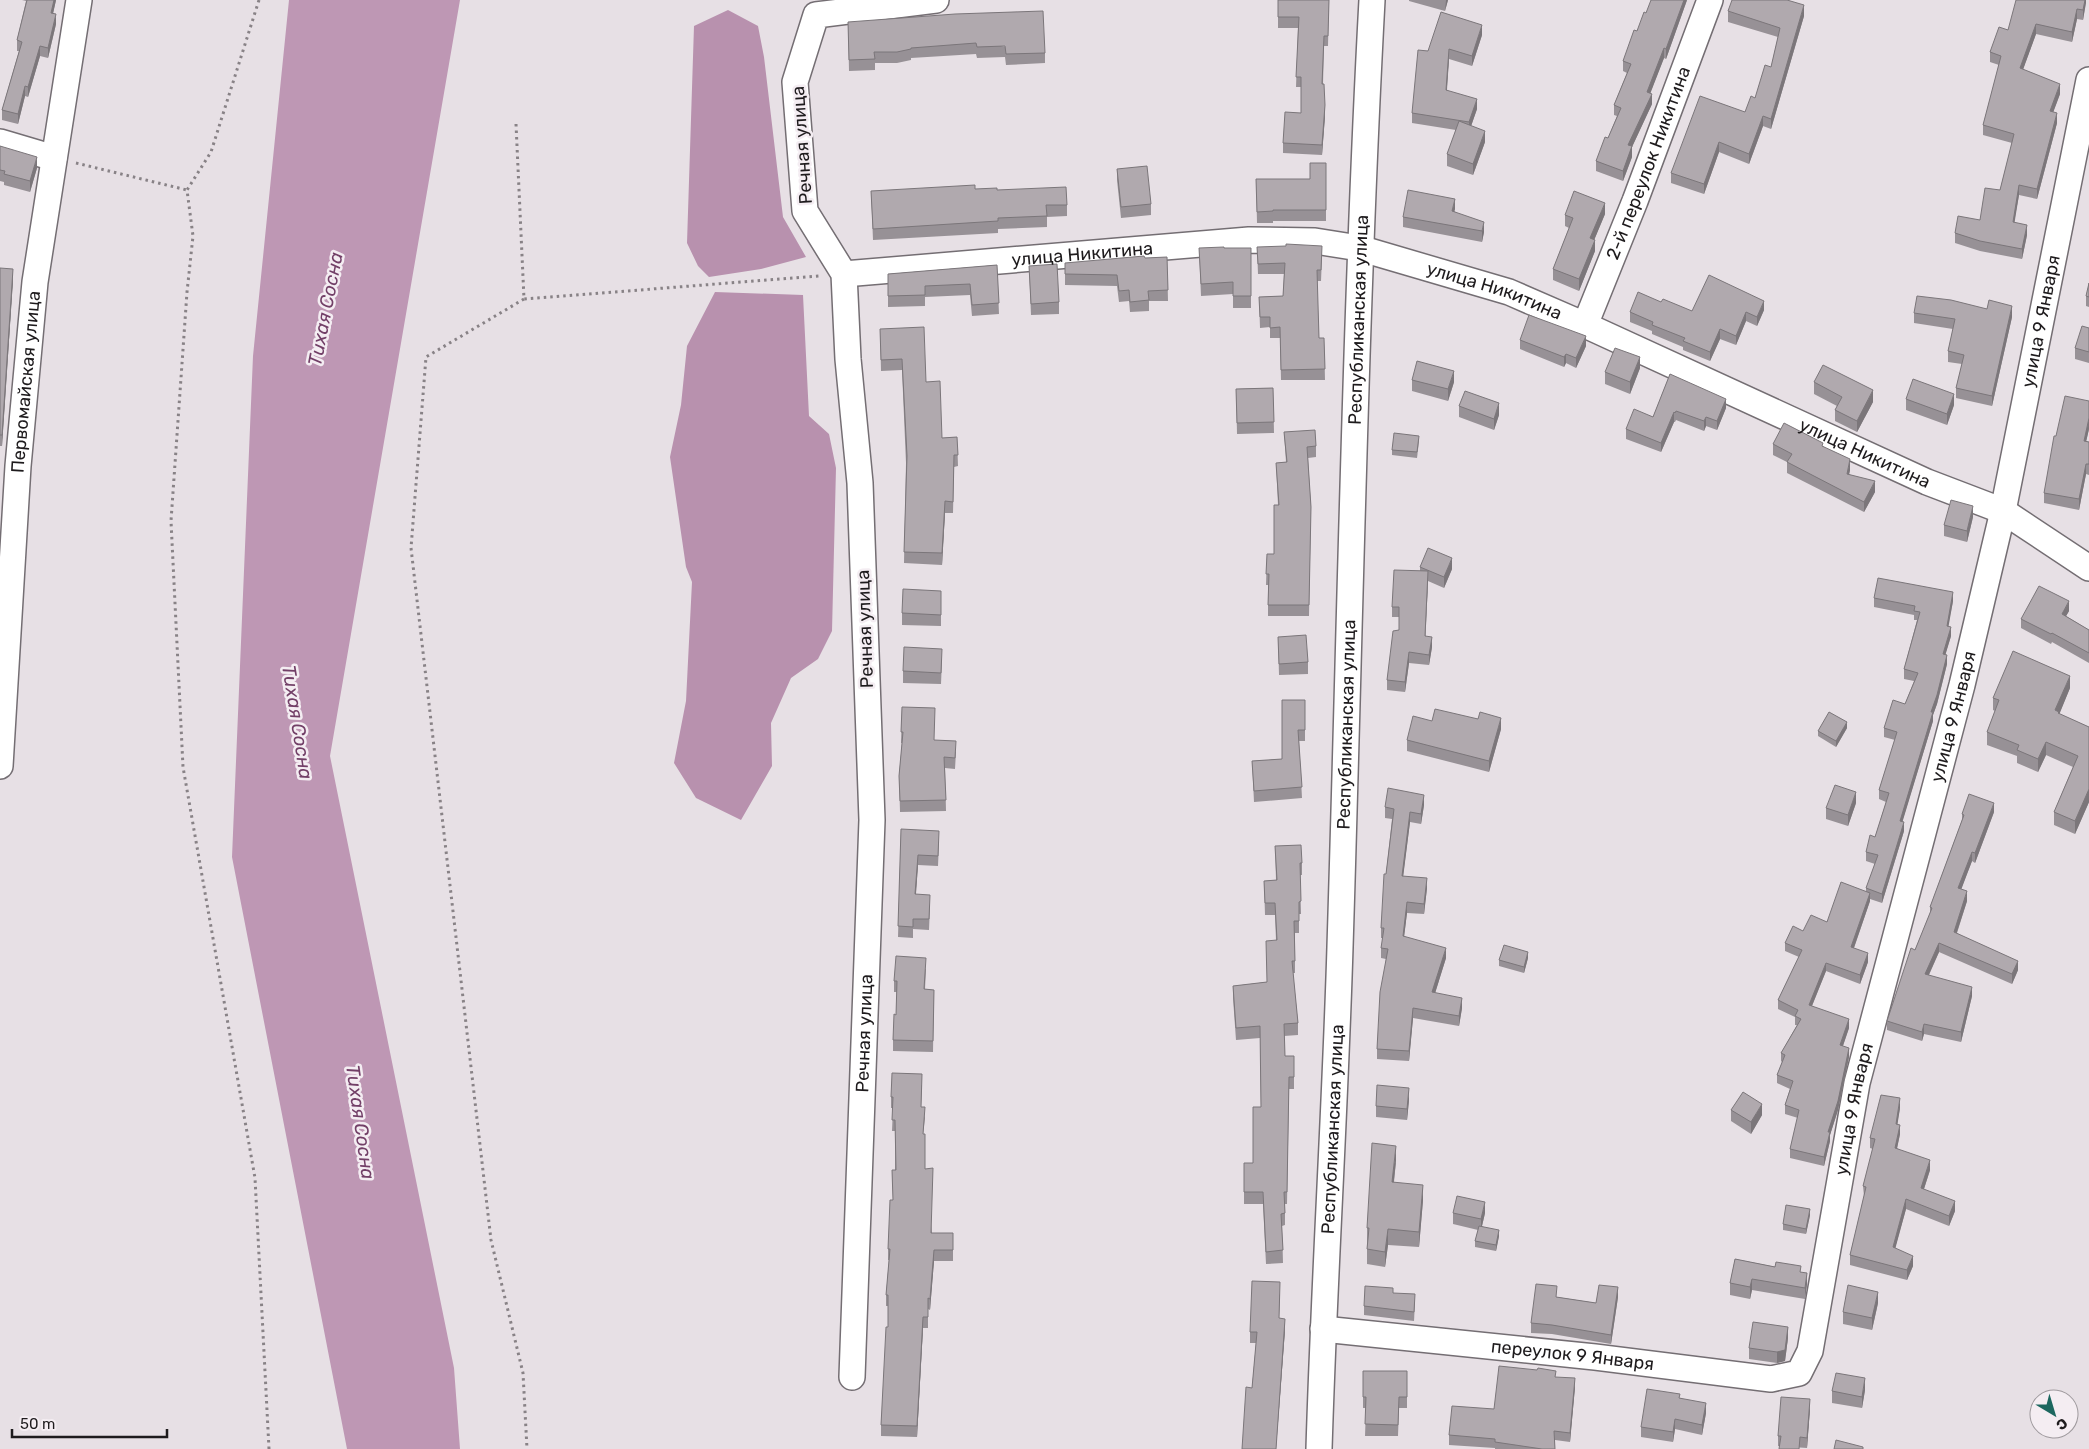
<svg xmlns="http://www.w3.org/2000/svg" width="2089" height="1449" font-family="Rubik,sans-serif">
<rect width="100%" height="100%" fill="#e7e0e5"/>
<g fill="#b891ae">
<polygon points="728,10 758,26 764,57 783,217 806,257 761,269 709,277 698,266 687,243 694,26"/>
<polygon points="715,292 803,295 809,416 829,434 836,468 832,631 818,659 791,678 771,723 772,766 741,820 696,798 674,763 686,701 692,582 686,567 670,457 681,405 687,346"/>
</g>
<polygon fill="#be97b4" points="289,0 460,0 330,756 454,1368 460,1449 347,1449 232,857 253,356"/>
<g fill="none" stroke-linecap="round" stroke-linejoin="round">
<defs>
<g id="minor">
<polyline points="0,142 54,158"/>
<path id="s1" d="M844 274 1249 240 1315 241 1359 248 1509 292 1585 325 1927 482 2003 511 2089 568"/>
<path id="s2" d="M1585 325 1635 201 1710 0"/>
<path id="s3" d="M0 766 18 466 35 282 79 0"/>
<path id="s4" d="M1323 1329 1595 1357 1771 1379 1799 1373 1810 1351 1857 1083 1962 685 2003 511 2089 80"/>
<path id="s5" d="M852 1377 872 820 860 483 848 359 844 274 805 211 795 82 816 15 936 0"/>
<path id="s6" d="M1319 1449C1324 1281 1335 1114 1340 947 1350 631 1355 315 1372 0"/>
</g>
</defs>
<use href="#minor" stroke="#746e73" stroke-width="28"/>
<g stroke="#888286" stroke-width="3" stroke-dasharray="2.5 4" stroke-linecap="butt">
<polyline points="259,0 211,152 187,190 193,236 187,292 171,521 183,767 255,1178 269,1449"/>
<polyline points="516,124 524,299 819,276"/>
<polyline points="76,163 187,190"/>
<polyline points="524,299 426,357 411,548 491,1240 523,1373 527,1449"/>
</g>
<use href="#minor" stroke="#fff" stroke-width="25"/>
</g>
<g fill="#979196">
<polygon points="22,0 56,0 53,13 56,24 48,58 40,56 28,97 25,96 18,124 2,120 2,110 19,51 17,51 17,40 26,1"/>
<polygon points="1278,0 1329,0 1328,46 1324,46 1323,84 1325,116 1322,155 1283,153 1283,143 1301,113 1301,87 1296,87 1298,28 1278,28"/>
<polygon points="1409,0 1448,0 1445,11 1409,1"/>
<polygon points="1687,0 1666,59 1664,58 1650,93 1652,104 1632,147 1632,157 1623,181 1596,171 1596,161 1608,138 1617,116 1614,115 1614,105 1627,73 1623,71 1623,61 1646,13"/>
<polygon points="2086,0 2083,20 2077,19 2072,42 2036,34 2023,69 2060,94 2053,112 2057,123 2037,199 2019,195 2014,222 2027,235 2022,259 1980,251 1955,243 1955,233 1980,220 2000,190 2012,143 1983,135 1983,125 1999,65 1990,62 1990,52 2008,30"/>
<polygon points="1728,11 1804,16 1771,129 1763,126 1749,164 1719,152 1704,194 1671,183 1671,173 1745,112 1755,98 1771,67 1778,37 1728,22"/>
<polygon points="848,22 1045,53 1045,63 1006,65 1005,57 977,58 976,54 911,58 911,60 897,63 875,63 875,70 849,71"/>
<polygon points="1482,35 1472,66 1449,59 1447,90 1477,109 1471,126 1485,142 1473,175 1447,166 1447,154 1456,130 1412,123 1412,113 1428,51"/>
<polygon points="0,146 37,168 30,192 4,185 4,182 0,181"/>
<polygon points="1326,163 1326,221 1273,221 1273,223 1257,223 1256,179 1310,179"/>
<polygon points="1117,169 1151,204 1151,215 1121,218 1117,180"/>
<polygon points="975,189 997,190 1067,205 1067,216 1047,217 1047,227 998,229 998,233 873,240 871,191"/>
<polygon points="1455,209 1454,211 1484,232 1482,242 1403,227 1403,217"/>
<polygon points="1605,214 1594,240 1595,251 1579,291 1553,280 1553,269 1569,228 1565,226 1565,215"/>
<polygon points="1257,247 1322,257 1321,281 1317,281 1319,338 1324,338 1325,380 1281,380 1280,338 1270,338 1270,327 1260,328 1259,297 1283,296 1284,274 1258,274"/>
<polygon points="1199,248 1251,248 1251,308 1233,308 1233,294 1201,296"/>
<polygon points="1167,257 1168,301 1149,301 1149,311 1130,312 1129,301 1119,302 1117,286 1065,285 1065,263"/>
<polygon points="997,265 999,314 972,316 970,295 925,297 925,306 888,307 888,274"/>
<polygon points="1029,266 1059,302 1059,314 1031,315"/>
<polygon points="0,268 13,280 2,446 0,446"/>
<polygon points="2089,283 2089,307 2086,306 2086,296"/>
<polygon points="1661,302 1692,311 1764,310 1757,326 1746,321 1736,345 1720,339 1710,361 1683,350 1683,347 1652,334 1652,331 1630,322 1630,312"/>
<polygon points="1914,313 2012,317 1992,406 1956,398 1956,388 1962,364 1948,362 1948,351 1953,329 1914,323"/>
<polygon points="2089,328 2089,363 2075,359 2075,348"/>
<polygon points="880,329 926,382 942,438 957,437 958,466 954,467 953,513 945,513 942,565 904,563 906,463 902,370 881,371"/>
<polygon points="1520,340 1586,346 1576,368 1566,363 1564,367 1520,349"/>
<polygon points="1640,368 1630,394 1605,384 1605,372"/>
<polygon points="1670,374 1726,408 1717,430 1706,426 1704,431 1676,420 1675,422 1674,422 1661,452 1626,439 1626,429 1653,417"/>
<polygon points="1412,380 1454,382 1448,401 1412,391"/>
<polygon points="1814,382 1873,402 1857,432 1835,421 1835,410 1837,406 1814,394"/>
<polygon points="1273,388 1274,433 1237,434 1236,389"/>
<polygon points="1906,399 1954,405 1947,425 1906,410"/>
<polygon points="2089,401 2089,429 2086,441 2089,442 2089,475 2086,474 2079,510 2044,503 2044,493 2056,436"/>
<polygon points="1459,406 1499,415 1494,430 1459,417"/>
<polygon points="1284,432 1316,446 1316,457 1308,458 1311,507 1309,616 1268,616 1268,585 1266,585 1267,554 1274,554 1278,505 1276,463 1286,462"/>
<polygon points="1419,441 1417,458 1392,455 1392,450"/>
<polygon points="1773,444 1823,446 1850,470 1849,474 1875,492 1864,512 1787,473 1787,462 1773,455"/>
<polygon points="1973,517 1967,542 1944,536 1944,525"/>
<polygon points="1420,567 1452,569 1444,588 1428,581 1425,636 1432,647 1429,665 1409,663 1405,692 1387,690 1387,680 1399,630 1399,617 1392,617 1392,607 1420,571"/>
<polygon points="1874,598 1953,601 1948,626 1951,636 1945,655 1947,664 1937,704 1933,715 1933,721 1902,822 1904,831 1882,903 1870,899 1870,901 1854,948 1868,962 1860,984 1826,971 1812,1006 1849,1028 1843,1046 1849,1057 1838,1110 1830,1135 1830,1141 1824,1166 1790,1158 1790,1149 1798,1118 1785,1114 1785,1105 1790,1089 1777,1083 1777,1075 1782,1062 1781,1061 1781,1053 1797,1025 1795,1025 1795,1017 1778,1009 1778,1000 1799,957 1785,951 1785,943 1803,931 1827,922 1866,891 1866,888 1875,864 1866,861 1866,852 1875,837 1886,802 1879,799 1879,790 1895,740 1884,737 1884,728 1905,704 1914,681 1904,679 1904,669 1917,620 1914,620 1914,615 1874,607"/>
<polygon points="941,602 941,626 902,625 902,613"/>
<polygon points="2069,611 2066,616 2089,630 2089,663 2052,642 2051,644 2021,628 2021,619"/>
<polygon points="1278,637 1308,662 1308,674 1279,675"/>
<polygon points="942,660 941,684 903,683 903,671"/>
<polygon points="2070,688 2059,714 2089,727 2089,802 2075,834 2054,825 2054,812 2073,767 2046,755 2038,772 2017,763 2017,756 1987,745 1987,732 1995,711 1993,710 1993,698"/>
<polygon points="1305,700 1305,741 1299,741 1302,798 1254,802 1252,761 1282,759"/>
<polygon points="902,707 934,740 956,752 955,769 945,768 946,811 900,812 899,776 902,743 901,743"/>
<polygon points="1847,728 1836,747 1818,736 1818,731"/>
<polygon points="1501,729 1489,772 1407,751 1407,740"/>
<polygon points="1856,803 1848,826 1826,819 1826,808"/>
<polygon points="1424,805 1421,824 1410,822 1403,876 1427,888 1424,914 1407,913 1404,936 1446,958 1435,993 1462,1008 1459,1026 1413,1018 1409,1061 1377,1059 1377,1049 1386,959 1381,958 1381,948 1383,938 1381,938 1381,928 1386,874 1392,819 1385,818 1385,807"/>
<polygon points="1994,812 1975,863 1972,861 1961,889 1967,901 1957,933 2018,970 2012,984 1939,952 1929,975 1972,996 1961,1042 1924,1034 1922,1041 1887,1030 1887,1021 1915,950 1930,913 1930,907 1962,820 1962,814"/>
<polygon points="901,829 939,842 938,866 918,865 916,894 930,906 929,930 913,929 913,938 898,937"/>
<polygon points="1275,846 1302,863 1302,875 1300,875 1301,914 1299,914 1299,933 1295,933 1295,973 1293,973 1298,1023 1298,1035 1284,1036 1285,1056 1294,1056 1294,1089 1289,1089 1287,1204 1285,1204 1285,1225 1282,1226 1283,1263 1266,1264 1263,1204 1244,1204 1244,1163 1253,1163 1261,1107 1260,1038 1236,1040 1233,998 1233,986 1267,982 1276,940 1275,915 1265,915 1264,881 1276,880"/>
<polygon points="1528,958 1524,973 1499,966 1499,960"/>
<polygon points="926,969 925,989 934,990 933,1052 893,1051 893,1040 896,1015 897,992 894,992 894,981"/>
<polygon points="922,1085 921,1107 925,1118 923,1134 925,1169 932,1233 953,1244 953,1261 934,1261 930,1310 928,1309 928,1328 923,1328 917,1437 881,1436 881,1425 888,1327 888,1306 886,1306 886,1295 889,1260 888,1260 888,1249 893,1200 892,1170 895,1170 895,1131 892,1131 893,1108 891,1108 891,1097"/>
<polygon points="1409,1100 1407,1120 1376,1117 1376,1106"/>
<polygon points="1900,1108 1897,1124 1900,1134 1897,1148 1930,1170 1924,1189 1955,1211 1949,1226 1906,1209 1895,1248 1913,1266 1907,1280 1850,1265 1850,1255 1864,1196 1863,1186 1873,1149 1870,1148 1870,1138"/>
<polygon points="1731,1110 1762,1115 1751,1134 1731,1121"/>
<polygon points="1396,1161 1394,1182 1423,1200 1419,1247 1388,1245 1385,1267 1367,1264 1367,1228"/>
<polygon points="1453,1213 1485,1213 1482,1226 1499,1236 1496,1251 1475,1247 1475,1241 1478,1230 1453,1224"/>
<polygon points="1810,1215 1806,1234 1783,1230 1783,1224"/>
<polygon points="1735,1259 1801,1272 1807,1284 1805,1299 1752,1290 1750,1299 1730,1295 1730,1283"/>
<polygon points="1280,1294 1279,1318 1285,1330 1276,1449 1242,1449 1252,1388 1256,1343 1250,1343 1250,1332"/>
<polygon points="1557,1297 1596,1303 1618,1297 1611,1344 1552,1334 1531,1333 1531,1323"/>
<polygon points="1415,1303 1414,1321 1364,1315 1364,1306"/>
<polygon points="1878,1303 1872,1330 1843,1324 1843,1312"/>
<polygon points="1788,1338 1785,1361 1777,1363 1749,1359 1749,1348"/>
<polygon points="1363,1371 1407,1371 1407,1408 1399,1408 1398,1436 1365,1436 1366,1408 1363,1408"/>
<polygon points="1556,1377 1575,1387 1570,1442 1555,1440 1555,1449 1495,1449 1495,1448 1449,1445 1449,1435 1494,1409"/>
<polygon points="1865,1390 1862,1408 1832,1403 1832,1391"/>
<polygon points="1680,1398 1706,1413 1702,1435 1675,1429 1673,1442 1641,1437 1641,1427"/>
<polygon points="1810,1409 1807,1448 1778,1446 1778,1436"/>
</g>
<g fill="#7b767a">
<polygon points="54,0 56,0 51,23 51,13"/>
<polygon points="1446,0 1448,0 1445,11"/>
<polygon points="1684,0 1687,0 1666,59 1666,49"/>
<polygon points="2085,0 2086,0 2086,3 2083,20 2083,10"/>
<polygon points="1804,5 1804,16 1771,129 1771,119"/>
<polygon points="2077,9 2077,19 2072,42 2072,32"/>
<polygon points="56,14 56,24 48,58 48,48"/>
<polygon points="2036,24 2036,34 2020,78 2020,68"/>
<polygon points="1482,25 1482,35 1472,66 1472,56"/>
<polygon points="40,46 40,56 28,97 28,87"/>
<polygon points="1664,48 1664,58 1647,102 1647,92"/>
<polygon points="1449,49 1449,59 1446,100 1446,90"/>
<polygon points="2060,84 2060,94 2050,121 2050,111"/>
<polygon points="25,86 25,96 18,124 18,114"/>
<polygon points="1652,94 1652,104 1632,147 1632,157 1623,181 1623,171 1628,145"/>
<polygon points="1477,99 1477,109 1469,132 1469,122"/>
<polygon points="1325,105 1325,116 1322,155 1322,145"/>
<polygon points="2057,113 2057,123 2037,199 2037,189"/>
<polygon points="1763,116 1763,126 1749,164 1749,154"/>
<polygon points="1485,131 1485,142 1473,175 1473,164"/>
<polygon points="1719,142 1719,152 1704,194 1704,184"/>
<polygon points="37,157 37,168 30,192 30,181"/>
<polygon points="2019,185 2019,195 2013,232 2013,222"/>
<polygon points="1455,199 1455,209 1452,221 1452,211"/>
<polygon points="1605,203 1605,214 1590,250 1590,238"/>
<polygon points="1484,222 1484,232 1482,242 1482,231"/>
<polygon points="2027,225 2027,235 2022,259 2022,249"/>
<polygon points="1595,240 1595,251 1579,291 1579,279"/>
<polygon points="13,269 13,280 2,446 2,435"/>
<polygon points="1764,301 1764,310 1757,326 1757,317"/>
<polygon points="2012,306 2012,317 1992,406 1992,396"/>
<polygon points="1746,312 1746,321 1736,345 1736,336"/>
<polygon points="1720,329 1720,339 1710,361 1710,352"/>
<polygon points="1586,336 1586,346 1576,368 1576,358"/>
<polygon points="1566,354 1566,363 1564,367 1564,357"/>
<polygon points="1640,357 1640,368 1630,394 1630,382"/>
<polygon points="1454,371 1454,382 1448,401 1448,389"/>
<polygon points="1873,390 1873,402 1857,432 1857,421"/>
<polygon points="1954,394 1954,405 1947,425 1947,414"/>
<polygon points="1726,399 1726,408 1717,430 1717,421"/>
<polygon points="1499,403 1499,415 1494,430 1494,419"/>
<polygon points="1674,412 1674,422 1661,452 1661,443"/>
<polygon points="1706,417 1706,426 1704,431 1704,421"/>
<polygon points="2089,418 2089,429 2084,451 2084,441"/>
<polygon points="1850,459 1850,470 1847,484 1847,474"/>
<polygon points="2086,464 2086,474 2079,510 2079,499"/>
<polygon points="1875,481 1875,492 1864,512 1864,502"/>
<polygon points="945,501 945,513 942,565 942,553"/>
<polygon points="1973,506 1973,517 1967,542 1967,531"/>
<polygon points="1452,558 1452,569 1444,588 1444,577"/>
<polygon points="1428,571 1428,582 1425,646 1425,636"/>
<polygon points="1953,592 1953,601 1947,635 1947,626"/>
<polygon points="2069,601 2069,611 2062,623 2062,614"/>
<polygon points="1951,627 1951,636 1943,663 1943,654"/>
<polygon points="1432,637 1432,647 1429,665 1429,655"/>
<polygon points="1409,652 1409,663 1405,692 1405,682"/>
<polygon points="1947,655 1947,664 1937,704 1933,715 1933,721 1900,830 1900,821"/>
<polygon points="2070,676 2070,688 2059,715 2055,710"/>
<polygon points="1501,718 1501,729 1489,772 1489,761"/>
<polygon points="1847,722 1847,728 1836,747 1836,741"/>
<polygon points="2046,742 2046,755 2038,772 2038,759"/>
<polygon points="2089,789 2089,802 2075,834 2075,821"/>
<polygon points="1856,792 1856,803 1848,826 1848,815"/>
<polygon points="1424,795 1424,805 1421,824 1421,814"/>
<polygon points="1994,803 1994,812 1975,863 1975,853"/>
<polygon points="1410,812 1410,822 1402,886 1402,876"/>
<polygon points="1904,822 1904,831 1882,903 1882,894"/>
<polygon points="1972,852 1972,861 1958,898 1958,888"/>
<polygon points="918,855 918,865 915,905 915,894"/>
<polygon points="1427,878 1427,888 1424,914 1424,904"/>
<polygon points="1967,891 1967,901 1954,941 1954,932"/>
<polygon points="1870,893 1870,901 1851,956 1851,947"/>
<polygon points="1407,902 1407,913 1403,946 1403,936"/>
<polygon points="1939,943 1939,952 1925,983 1925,974"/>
<polygon points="1446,948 1446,958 1432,1003 1432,992"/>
<polygon points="1528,952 1528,958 1524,973 1524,967"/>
<polygon points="1868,953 1868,962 1860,984 1860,975"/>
<polygon points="2018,961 2018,970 2012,984 2012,974"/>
<polygon points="1826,963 1826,971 1809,1013 1809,1005"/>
<polygon points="1972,987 1972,996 1961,1042 1961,1032"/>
<polygon points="1462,998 1462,1008 1459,1026 1459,1016"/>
<polygon points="1413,1008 1413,1018 1409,1061 1409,1051"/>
<polygon points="1849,1019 1849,1028 1840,1054 1840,1045"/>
<polygon points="1924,1024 1924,1034 1922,1041 1922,1032"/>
<polygon points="1849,1048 1849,1057 1838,1110 1830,1135 1830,1141 1824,1166 1824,1157 1828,1132"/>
<polygon points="1409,1088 1409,1100 1407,1120 1407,1109"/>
<polygon points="1900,1098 1900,1108 1896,1134 1896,1124"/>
<polygon points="1762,1104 1762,1115 1751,1134 1751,1122"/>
<polygon points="1900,1125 1900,1134 1895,1158 1895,1148"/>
<polygon points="1396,1146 1396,1161 1392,1197 1392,1182"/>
<polygon points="1930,1160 1930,1170 1921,1198 1921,1188"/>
<polygon points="1423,1185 1423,1200 1419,1247 1419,1232"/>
<polygon points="1906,1199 1906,1209 1893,1257 1893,1247"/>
<polygon points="1955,1201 1955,1211 1949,1226 1949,1216"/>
<polygon points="1485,1202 1485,1213 1481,1230 1481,1219"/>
<polygon points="1810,1209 1810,1215 1806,1234 1806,1229"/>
<polygon points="1388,1229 1388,1245 1385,1267 1385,1252"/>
<polygon points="1499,1230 1499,1236 1496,1251 1496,1245"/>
<polygon points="934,1250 934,1261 930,1310 930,1299"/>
<polygon points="1913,1256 1913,1266 1907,1280 1907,1270"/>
<polygon points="1807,1273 1807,1284 1805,1299 1805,1288"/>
<polygon points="1752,1279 1752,1290 1750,1299 1750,1287"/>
<polygon points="1618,1287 1618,1297 1611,1344 1611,1335"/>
<polygon points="1878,1292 1878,1303 1872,1330 1872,1318"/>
<polygon points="923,1317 923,1328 917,1437 917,1426"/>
<polygon points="1285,1319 1285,1330 1276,1449"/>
<polygon points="1788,1327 1788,1338 1785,1361 1777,1363 1777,1352"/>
<polygon points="1575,1378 1575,1387 1570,1442 1570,1433"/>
<polygon points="1865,1378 1865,1390 1862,1408 1862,1397"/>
<polygon points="1810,1399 1810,1409 1807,1448 1807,1438"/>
<polygon points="1706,1403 1706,1413 1702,1435 1702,1425"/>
<polygon points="1675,1419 1675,1429 1673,1442 1673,1432"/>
</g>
<g fill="#b0a9ae" stroke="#7b767a">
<polygon points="27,0 54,0 51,13 56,14 48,48 40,46 28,87 25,86 18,114 2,110 22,42 17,40"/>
<polygon points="1278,0 1329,0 1328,36 1324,36 1322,84 1324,84 1325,105 1322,145 1283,143 1285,112 1301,113 1301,77 1296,77 1299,17 1278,17"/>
<polygon points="1651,0 1684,0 1666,49 1664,48 1647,92 1652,94 1628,145 1632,146 1623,171 1596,161 1605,137 1608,138 1621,108 1614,105 1631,64 1623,61 1634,30 1637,31 1644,12 1646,13"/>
<polygon points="1732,0 1787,0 1804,5 1771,119 1763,116 1749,154 1719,142 1704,184 1671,173 1700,96 1745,112 1751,96 1755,98 1765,65 1771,67 1780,28 1728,11"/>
<polygon points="2016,0 2085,0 2083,10 2077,9 2072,32 2036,24 2020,68 2060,84 2050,111 2057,113 2037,189 2019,185 2013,222 2027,225 2022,249 1980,241 1955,233 1958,216 1980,220 1985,188 2000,190 2014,134 1983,125 2001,56 1990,52 1999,27 2008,30"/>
<polygon points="1043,11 1045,53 1006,54 1005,46 977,47 976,43 911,48 911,49 897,52 874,52 875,59 849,60 848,22 955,14"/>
<polygon points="1441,12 1482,25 1472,56 1449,49 1446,90 1477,99 1469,122 1412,113 1418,50 1428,51"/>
<polygon points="1459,121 1485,131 1473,164 1447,154"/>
<polygon points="0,146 37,157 30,181 4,174 5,171 0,170"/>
<polygon points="1310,163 1326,163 1326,210 1273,210 1273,211 1257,212 1256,179 1310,179"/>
<polygon points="1147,166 1151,204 1121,207 1117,169"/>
<polygon points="975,185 975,189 997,188 997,190 1066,187 1067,205 1046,205 1047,216 998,218 998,221 873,229 871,191"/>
<polygon points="1408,190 1455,199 1452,211 1484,222 1482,231 1403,217"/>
<polygon points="1574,191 1605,203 1590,238 1595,240 1579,279 1553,269 1573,218 1565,215"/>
<polygon points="1286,244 1322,246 1321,270 1317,270 1319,338 1324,338 1325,369 1281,370 1280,327 1270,328 1270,317 1260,317 1259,297 1283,296 1285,263 1258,264 1257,247 1286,246"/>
<polygon points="1224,247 1224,248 1251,248 1251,296 1233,296 1233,282 1201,284 1199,248"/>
<polygon points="1144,256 1145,258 1167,257 1168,290 1148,291 1149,300 1130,302 1129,290 1119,291 1117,275 1065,274 1065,263"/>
<polygon points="1057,264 1059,302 1031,304 1029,266"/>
<polygon points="997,265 999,303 972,305 970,284 925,286 925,295 888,296 888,274"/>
<polygon points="0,268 13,269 2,435 0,435"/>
<polygon points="1709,275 1764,301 1757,317 1746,312 1736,336 1720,329 1710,352 1683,341 1685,338 1652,325 1653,322 1630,312 1638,292 1661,302 1663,299 1692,311"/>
<polygon points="2089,283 2089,297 2086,296"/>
<polygon points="1917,296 1951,300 1987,309 1989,300 2012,306 1992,396 1956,388 1964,355 1948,351 1955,319 1914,313"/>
<polygon points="1529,315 1586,336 1576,358 1566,354 1564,357 1520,340"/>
<polygon points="2082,326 2089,328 2089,352 2075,348"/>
<polygon points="924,327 926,382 940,381 942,438 957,437 958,455 954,455 953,502 945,501 942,553 904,552 907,456 902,359 881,360 880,329"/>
<polygon points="1615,348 1640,357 1630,382 1605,372"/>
<polygon points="1417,361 1454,371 1448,389 1412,380"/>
<polygon points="1823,365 1873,390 1857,421 1835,410 1842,397 1814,382"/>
<polygon points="1670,374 1726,399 1717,421 1706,417 1704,421 1676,411 1675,413 1674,412 1661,443 1626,429 1634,409 1653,417"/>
<polygon points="1913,379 1954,394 1947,414 1906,399"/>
<polygon points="1273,388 1274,422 1237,423 1236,389"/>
<polygon points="1465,391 1499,403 1494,419 1459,406"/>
<polygon points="2065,396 2089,401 2089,418 2084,441 2089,442 2089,464 2086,464 2079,499 2044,493 2054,436 2056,436"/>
<polygon points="1784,423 1823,443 1822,446 1850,459 1847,474 1875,481 1864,502 1787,462 1792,454 1773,444"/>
<polygon points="1315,430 1316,446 1307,447 1311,507 1309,605 1268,605 1269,574 1266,574 1267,554 1274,554 1274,505 1279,505 1276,463 1287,462 1284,432"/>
<polygon points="1394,433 1419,436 1417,452 1392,450"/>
<polygon points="1951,500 1973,506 1967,531 1944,525"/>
<polygon points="1428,548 1452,558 1444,577 1420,567"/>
<polygon points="1394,570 1428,571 1425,636 1432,637 1429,655 1409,652 1405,682 1387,680 1393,631 1399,630 1399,607 1392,607"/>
<polygon points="1878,578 1953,592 1947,626 1951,627 1943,654 1947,655 1937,695 1931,712 1933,712 1900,821 1904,822 1882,894 1866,888 1878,855 1866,852 1870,835 1875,837 1889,793 1879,790 1897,732 1884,728 1893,700 1905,704 1918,673 1904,669 1920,612 1914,611 1915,606 1874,598"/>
<polygon points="2039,586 2069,601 2062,614 2089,630 2089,653 2052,633 2051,634 2021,619"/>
<polygon points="903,589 941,591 941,615 902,613"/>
<polygon points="1306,635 1308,662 1279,664 1278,637"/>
<polygon points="904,647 942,649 941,673 903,671"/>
<polygon points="2013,651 2070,676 2055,710 2059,712 2058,713 2089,727 2089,789 2075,821 2054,812 2078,756 2046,742 2038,759 2017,750 2019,745 1987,732 1999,700 1993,698"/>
<polygon points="1282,700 1305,700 1305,730 1298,730 1302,787 1254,791 1252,761 1282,759"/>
<polygon points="902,707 935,708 934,740 956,741 955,758 944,757 946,800 900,801 899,776 903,732 901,732"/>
<polygon points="1435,709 1478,719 1480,712 1501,718 1489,761 1407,740 1413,716 1432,721"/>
<polygon points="1829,712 1847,722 1836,741 1818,731"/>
<polygon points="1835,785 1856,792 1848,815 1826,808"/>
<polygon points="1388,788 1424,795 1421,814 1410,812 1402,876 1427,878 1424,904 1407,902 1403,936 1446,948 1432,992 1462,998 1459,1016 1413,1008 1409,1051 1377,1049 1380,992 1388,949 1381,948 1384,928 1381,928 1384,874 1386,874 1394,809 1385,807"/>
<polygon points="1969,794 1994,803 1975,853 1972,852 1958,888 1967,891 1954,932 2018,961 2012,974 1939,943 1925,974 1972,987 1961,1032 1924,1024 1922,1032 1887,1021 1911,948 1915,950 1932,908 1930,907 1964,815 1962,814"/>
<polygon points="901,829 939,831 938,856 918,855 915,894 930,895 929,919 913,919 913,927 898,926"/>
<polygon points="1301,845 1302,863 1300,863 1301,901 1299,902 1299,921 1294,921 1295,961 1292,961 1298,1023 1284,1024 1285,1056 1294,1056 1294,1077 1289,1077 1287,1192 1284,1192 1285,1213 1281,1214 1283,1250 1266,1252 1263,1192 1244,1192 1244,1163 1253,1163 1253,1107 1261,1107 1260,1026 1236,1028 1233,986 1267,982 1266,941 1277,940 1275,903 1265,903 1264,881 1277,880 1275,846"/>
<polygon points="1841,882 1870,893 1851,947 1868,953 1860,975 1826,963 1809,1005 1849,1019 1840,1045 1849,1048 1838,1101 1828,1132 1830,1132 1824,1157 1790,1149 1799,1110 1785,1105 1793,1081 1777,1075 1785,1055 1781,1053 1801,1019 1795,1016 1798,1010 1778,1000 1802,950 1785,943 1793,926 1803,931 1811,915 1827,922"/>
<polygon points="1504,945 1528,952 1524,967 1499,960"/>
<polygon points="896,956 926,958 924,989 934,990 933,1041 893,1040 894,1014 896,1015 897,981 894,981"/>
<polygon points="892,1073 922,1074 921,1107 925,1107 923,1134 925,1134 925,1169 933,1168 931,1233 953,1233 953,1250 934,1250 930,1299 928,1298 928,1317 923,1317 917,1426 881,1425 886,1327 888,1327 888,1295 886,1295 890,1249 888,1249 890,1200 893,1200 892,1170 896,1170 895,1120 892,1120 893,1097 891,1097"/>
<polygon points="1377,1085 1409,1088 1407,1109 1376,1106"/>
<polygon points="1743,1092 1762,1104 1751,1122 1731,1110"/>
<polygon points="1881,1095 1900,1098 1896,1124 1900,1125 1895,1148 1930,1160 1921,1188 1955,1201 1949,1216 1906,1199 1893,1247 1913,1256 1907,1270 1850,1255 1866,1187 1863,1186 1875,1139 1870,1138"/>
<polygon points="1372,1143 1396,1146 1392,1182 1423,1185 1419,1232 1388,1229 1385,1252 1367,1249 1369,1228 1367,1228"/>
<polygon points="1457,1196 1485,1202 1481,1219 1453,1213"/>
<polygon points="1786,1205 1810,1209 1806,1229 1783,1224"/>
<polygon points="1479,1226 1499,1230 1496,1245 1475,1241"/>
<polygon points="1735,1259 1775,1267 1776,1262 1801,1266 1800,1272 1807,1273 1805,1288 1752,1279 1750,1287 1730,1283"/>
<polygon points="1252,1281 1280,1282 1279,1318 1285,1319 1276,1449 1242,1449 1246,1387 1252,1388 1257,1332 1250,1332"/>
<polygon points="1536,1284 1557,1286 1556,1297 1596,1303 1599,1285 1618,1287 1611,1335 1552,1325 1531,1323"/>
<polygon points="1848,1285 1878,1292 1872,1318 1843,1312"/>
<polygon points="1365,1286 1393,1288 1393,1293 1415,1294 1414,1312 1364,1306"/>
<polygon points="1753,1322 1788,1327 1785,1350 1777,1352 1749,1348"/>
<polygon points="1499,1366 1537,1370 1538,1368 1556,1371 1555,1377 1575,1378 1570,1433 1554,1431 1555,1449 1542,1449 1495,1442 1495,1439 1449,1435 1452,1406 1494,1409"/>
<polygon points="1363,1371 1407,1371 1407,1397 1399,1397 1398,1425 1365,1424 1366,1397 1363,1397"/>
<polygon points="1836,1373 1865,1378 1862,1397 1832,1391"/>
<polygon points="1647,1389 1680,1394 1679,1398 1706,1403 1702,1425 1675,1419 1673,1432 1641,1427"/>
<polygon points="1781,1397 1810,1399 1807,1438 1800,1437 1799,1449 1779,1449 1781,1436 1778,1436"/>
<polygon points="1836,1440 1863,1447 1863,1449 1834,1449"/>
</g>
<g text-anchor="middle" stroke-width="5" stroke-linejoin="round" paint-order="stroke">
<g font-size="18" fill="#1e1b1d" stroke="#f4edf2">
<text transform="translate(802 145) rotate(-94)" y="6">Речная улица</text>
<text dy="6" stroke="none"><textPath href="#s2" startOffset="174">2-й переулок Никитина</textPath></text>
<text dy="6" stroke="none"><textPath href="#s1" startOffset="239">улица Никитина</textPath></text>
<text dy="6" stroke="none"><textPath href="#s1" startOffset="659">улица Никитина</textPath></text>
<text dy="6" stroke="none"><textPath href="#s6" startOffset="1130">Республиканская улица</textPath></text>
<text dy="6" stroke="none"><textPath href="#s4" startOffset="1560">улица 9 Января</textPath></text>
<text dy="6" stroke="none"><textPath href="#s3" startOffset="385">Первомайская улица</textPath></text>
<text dy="6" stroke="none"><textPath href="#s1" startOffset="1064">улица Никитина</textPath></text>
<text transform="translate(865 629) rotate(-92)" y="6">Речная улица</text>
<text dy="6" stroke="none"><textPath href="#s4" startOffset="1155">улица 9 Января</textPath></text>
<text dy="6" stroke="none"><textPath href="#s6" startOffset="725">Республиканская улица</textPath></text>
<text dy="6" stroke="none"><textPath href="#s5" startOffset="344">Речная улица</textPath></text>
<text dy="6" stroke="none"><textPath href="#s4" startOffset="750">улица 9 Января</textPath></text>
<text dy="6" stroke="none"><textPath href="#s6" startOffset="320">Республиканская улица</textPath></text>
<text dy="6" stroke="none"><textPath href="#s4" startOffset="251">переулок 9 Января</textPath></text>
</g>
<g font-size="19" font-style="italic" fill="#723f67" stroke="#f4edf2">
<text transform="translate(325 309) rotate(-79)" y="7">Тихая Сосна</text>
<text transform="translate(298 722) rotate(81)" y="7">Тихая Сосна</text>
<text transform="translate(361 1122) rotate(82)" y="7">Тихая Сосна</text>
</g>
</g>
<g transform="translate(2054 1414) rotate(142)"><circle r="24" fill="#f4edf2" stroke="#9e999d"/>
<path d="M0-4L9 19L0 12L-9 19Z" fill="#1c675f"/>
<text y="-8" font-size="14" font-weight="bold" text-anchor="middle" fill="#1e1b1d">С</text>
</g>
<path d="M12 1429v8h155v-8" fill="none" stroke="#1e1b1d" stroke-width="2.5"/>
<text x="20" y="1429" font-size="15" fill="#1e1b1d" stroke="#f4edf2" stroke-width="4" paint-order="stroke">50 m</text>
</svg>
